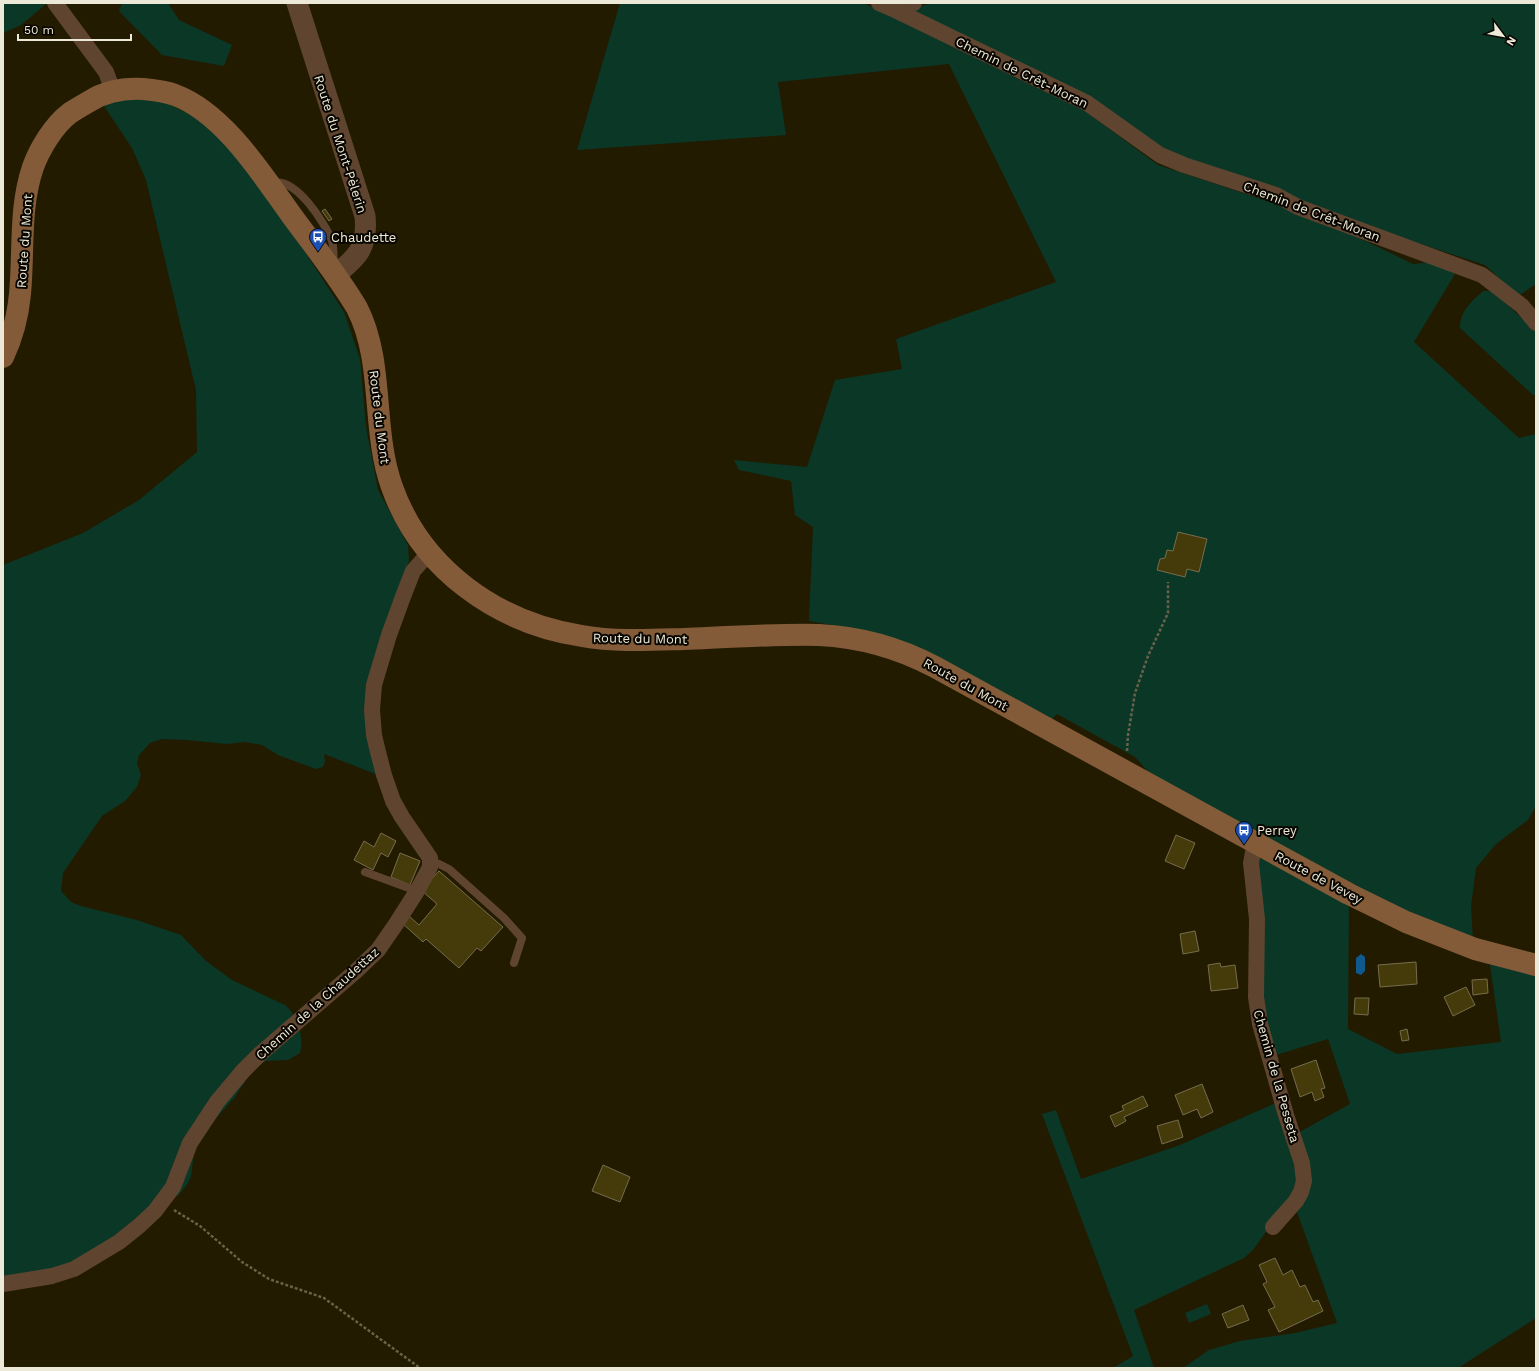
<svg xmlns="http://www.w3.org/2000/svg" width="1539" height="1371" font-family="'Work Sans',sans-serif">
<rect width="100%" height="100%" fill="#221b00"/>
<g fill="#0b3727">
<polygon points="3,3 45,3 46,4 21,25 3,33"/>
<polygon points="122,3 168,3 179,20 232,45 224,66 162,55 119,11"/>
<polygon points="620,3 863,3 926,30 992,66 1082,109 1158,165 1286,207 1349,233 1413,264 1433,262 1455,274 1414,342 1519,438 1536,434 1536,806 1528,820 1496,844 1476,868 1471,906 1473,940 1402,911 1151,775 1135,757 1057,714 1052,719 871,632 809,621 813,527 795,515 791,481 739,470 734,460 807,467 835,380 902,369 896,339 1056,282 949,64 778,82 786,135 577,150"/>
<polygon points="932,3 1536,3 1536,284 1518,296 1485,265 1318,210 1156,148 907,10"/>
<path d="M154 96 218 129 264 189 344 312 360 359 366 427 378 490 408 545 409 561 388 623 369 692 378 775 324 754 325 761 323 767 316 769 278 755 262 745 245 742 227 744 187 740 162 739 150 743 139 755 137 763 141 775 137 787 125 801 102 816 63 873 61 891 71 902 81 906 137 920 181 935 206 961 232 980 285 1005C298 1016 304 1036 300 1053L288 1060 265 1061 251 1072 235 1097 203 1133 194 1153 191 1176 188 1183 179 1195 148 1211 79 1262 3 1280V565L83 533 139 500 197 452 196 390 146 180 132 148 100 100Z"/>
<path d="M1483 291H1493L1536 332V395H1533L1460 328C1460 311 1471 302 1483 291Z"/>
<polygon points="1259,859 1266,859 1349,905 1348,1029 1397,1054 1501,1042 1490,964 1536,973 1536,1318 1458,1368 1183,1368 1209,1350 1240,1341 1295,1333 1337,1323 1297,1212 1307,1192 1296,1134 1350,1104 1328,1039 1273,1056 1261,1007"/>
<polygon points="1278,1102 1298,1167 1299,1186 1253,1250 1244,1258 1134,1310 1154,1368 1113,1368 1133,1356 1042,1114 1056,1110 1081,1179 1180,1145"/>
<polygon points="1207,1304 1211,1314 1189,1323 1185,1313"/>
</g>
<polygon fill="#10598e" points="1361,954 1365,957 1365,971 1361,975 1356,973 1356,958"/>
<g fill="#453b0a" stroke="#756d4d">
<polygon points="325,209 332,219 329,221 322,211"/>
<polygon points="1178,532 1207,539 1199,572 1187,569 1185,577 1157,570 1160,559 1165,558 1167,550 1173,551"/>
<polygon points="381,833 396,841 388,857 381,853 373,870 354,860 364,841 374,847"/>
<polygon points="1176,835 1195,843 1184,869 1165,861"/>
<polygon points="400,853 420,861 410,885 391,877"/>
<polygon points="439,871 503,927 481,951 477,948 459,968 426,939 423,942 402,923 409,916 419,925 437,904 421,890"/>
<polygon points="1195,931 1199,951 1183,954 1180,934"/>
<polygon points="1416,962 1417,984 1380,987 1378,965"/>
<polygon points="1220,963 1221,967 1235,965 1238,988 1211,991 1208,965"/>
<polygon points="1487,979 1488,993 1473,995 1472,980"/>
<polygon points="1466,987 1475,1005 1453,1016 1444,997"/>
<polygon points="1355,998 1369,998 1368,1015 1354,1014"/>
<polygon points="1407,1029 1409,1040 1402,1041 1400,1031"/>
<polygon points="1316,1060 1325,1088 1321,1089 1324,1097 1315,1101 1312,1092 1300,1097 1291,1069"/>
<polygon points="1202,1084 1213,1112 1201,1118 1197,1109 1183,1115 1175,1095"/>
<polygon points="1143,1096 1148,1106 1124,1117 1126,1121 1115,1127 1110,1116 1124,1110 1122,1106"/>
<polygon points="1178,1120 1183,1137 1162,1144 1157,1126"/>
<polygon points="603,1165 630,1177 620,1202 592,1191"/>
<polygon points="1275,1258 1283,1275 1292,1270 1300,1287 1305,1285 1313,1302 1318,1300 1323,1311 1279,1332 1268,1310 1275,1307 1263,1284 1267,1282 1259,1265"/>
<polygon points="1243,1305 1249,1320 1228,1328 1222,1314"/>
</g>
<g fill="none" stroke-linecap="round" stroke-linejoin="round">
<g stroke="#68624b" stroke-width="2.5" stroke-dasharray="3 2" stroke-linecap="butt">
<polyline points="1127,751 1128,735 1135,693 1148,656 1168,613 1168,582"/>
<polyline points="174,1210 200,1226 242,1262 269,1279 324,1298 420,1368"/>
</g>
<g stroke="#5f452f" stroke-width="8">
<path d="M273 183C296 177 325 223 332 241 334 247 333 255 334 262"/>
<polyline points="431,862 439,864 449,869 504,918 522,938 514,963"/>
<polyline points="365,872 417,891"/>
</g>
<g stroke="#5f452f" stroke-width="16">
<polyline points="55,3 106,72 113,91"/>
<polyline points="879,3 891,8 914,3"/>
<polyline points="891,8 1087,103 1160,155 1184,165 1276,195 1298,207 1482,275 1522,306 1536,323"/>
<polyline points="1255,842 1251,863 1257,919 1256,997 1260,1024 1286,1115 1302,1163 1304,1181 1301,1192 1296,1201 1273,1227"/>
<polyline points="3,1284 52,1276 74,1269 119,1242 139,1226 155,1211 173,1187 190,1143 217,1102 243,1071 260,1054 356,971 378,950 396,924 417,891 430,867 430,858 402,817 393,801 384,775 377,748 374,735 372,710 374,685 389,635 404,594 413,571 429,553"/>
</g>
<path stroke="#5f452f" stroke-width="21" d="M297 3 365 216C368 247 358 257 335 275"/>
<path stroke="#845b38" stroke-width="22" d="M3 357C12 338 18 315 20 294 24 252 19 208 33 167 40 148 54 125 70 113 76 109 83 105 90 101 106 91 124 88 143 89 154 90 165 91 175 95 224 113 263 176 292 216 314 246 338 276 357 308 385 363 371 429 392 487 421 569 497 623 582 636 616 642 650 640 684 639 729 637 774 634 819 635 861 637 899 648 935 667L1349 894 1406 922 1475 949 1536 965"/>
</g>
<defs>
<symbol id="bus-pin" viewBox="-11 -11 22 30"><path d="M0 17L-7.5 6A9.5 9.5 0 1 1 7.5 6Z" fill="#1a4fb4" stroke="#090600"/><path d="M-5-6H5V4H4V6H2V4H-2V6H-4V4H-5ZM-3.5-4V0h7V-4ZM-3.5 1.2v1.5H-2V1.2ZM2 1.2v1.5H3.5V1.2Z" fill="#fff"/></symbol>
</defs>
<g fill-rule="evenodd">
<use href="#bus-pin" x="308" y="227" width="20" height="27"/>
<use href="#bus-pin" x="1234" y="820" width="20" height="27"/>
</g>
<g text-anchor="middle" stroke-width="4" stroke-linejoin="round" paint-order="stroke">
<g font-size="13" fill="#ede9d8" stroke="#090600">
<text transform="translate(1022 72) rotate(26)" y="5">Chemin de Crêt-Moran</text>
<text transform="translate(341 144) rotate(72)" y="5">Route du Mont-Pèlerin</text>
<text transform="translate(1312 211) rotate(21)" y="5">Chemin de Crêt-Moran</text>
<text transform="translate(24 241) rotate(-86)" y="5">Route du Mont</text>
<text transform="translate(380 417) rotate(83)" y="5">Route du Mont</text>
<text transform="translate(640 638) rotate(1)" y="5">Route du Mont</text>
<text transform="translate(966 684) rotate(29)" y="5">Route du Mont</text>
<text transform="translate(1319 877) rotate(28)" y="5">Route de Vevey</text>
<text transform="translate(317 1003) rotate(-42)" y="5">Chemin de la Chaudettaz</text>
<text transform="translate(1277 1076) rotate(74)" y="5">Chemin de la Pesseta</text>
</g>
<g font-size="13" fill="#ede9d8" stroke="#090600" text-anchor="start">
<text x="331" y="242">Chaudette</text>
<text x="1257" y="835">Perrey</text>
</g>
</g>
<rect width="1539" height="1371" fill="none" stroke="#ede9d8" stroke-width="8"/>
<g transform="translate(1503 36) rotate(122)" stroke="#090600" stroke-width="3" paint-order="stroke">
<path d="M0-3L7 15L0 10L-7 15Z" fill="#ede9d8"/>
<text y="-6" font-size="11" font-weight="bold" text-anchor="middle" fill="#ede9d8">N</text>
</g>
<path d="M18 34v6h113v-6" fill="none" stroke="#ede9d8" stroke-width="2"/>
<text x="24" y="34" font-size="12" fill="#ede9d8" stroke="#090600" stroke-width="3" paint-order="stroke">50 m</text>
</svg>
